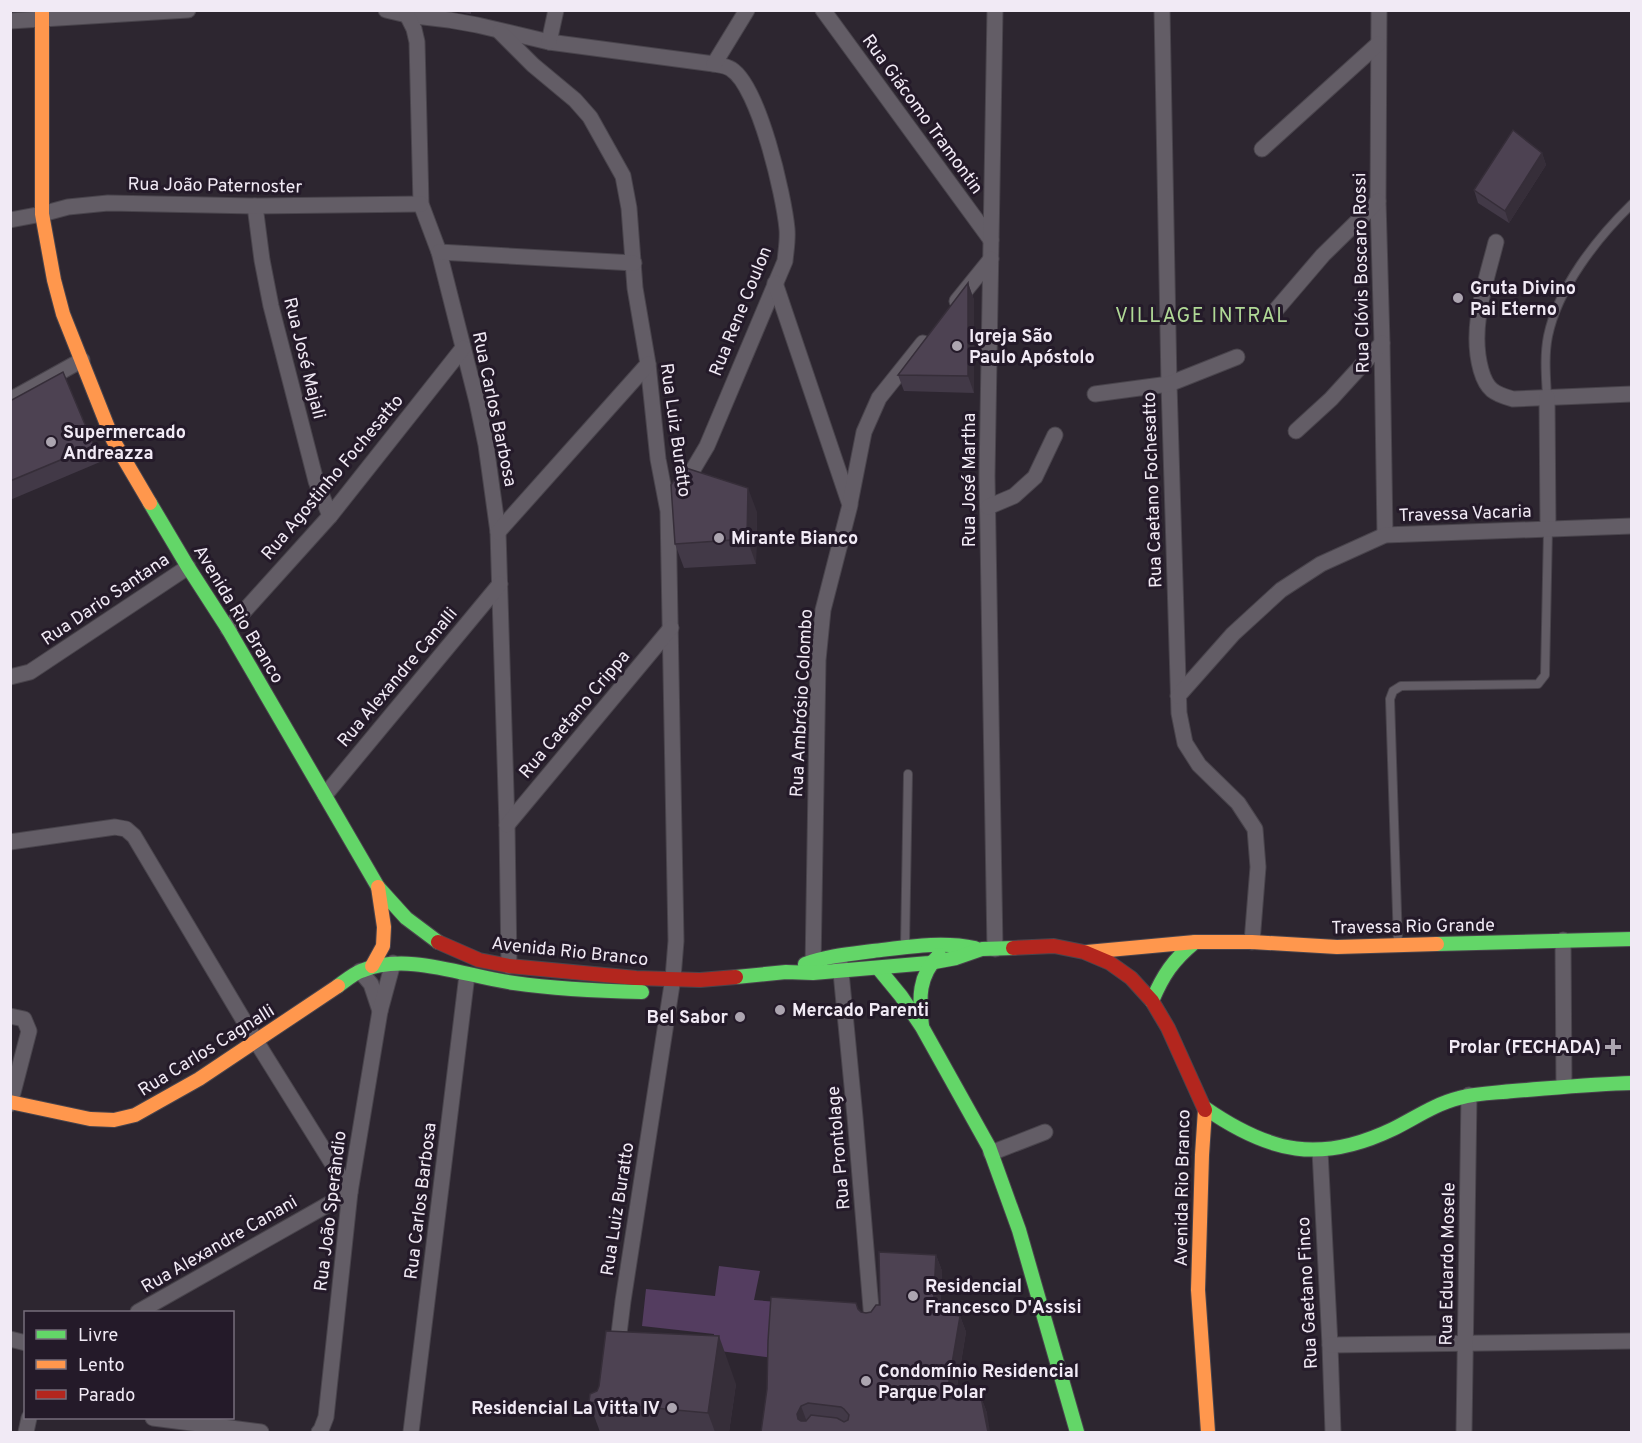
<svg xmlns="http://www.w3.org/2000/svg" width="1642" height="1443" font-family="Overpass,sans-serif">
<rect width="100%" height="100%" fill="#2d2630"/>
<polygon fill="#543d60" points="719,1266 760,1271 754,1300 778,1302 774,1358 712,1350 714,1334 642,1326 646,1289 715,1296"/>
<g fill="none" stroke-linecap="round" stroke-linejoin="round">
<defs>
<g id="lane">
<path d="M1547 397C1546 377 1544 356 1548 336 1558 288 1596 239 1632 204"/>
<polyline points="1398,943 1390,699 1393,691 1401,686 1538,684 1545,675 1548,529"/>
<polyline points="905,946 908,774"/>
</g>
<g id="street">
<path d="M386 10 407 15 449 20 477 25 549 42 714 64C719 65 727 66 731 69 759 86 784 196 787 229 788 240 786 250 785 261L707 446 682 488"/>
<polyline points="406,10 407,15 414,29 417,42 421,204 439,252 477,402 486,445 498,532 507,825 509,966"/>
<polyline points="823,10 991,240"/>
<polyline points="995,10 987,476 995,949"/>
<polyline points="1162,10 1169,384 1179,713 1185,743 1199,765 1238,803 1255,829 1258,867 1252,942"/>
<polyline points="1379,10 1378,201 1382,343 1385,535"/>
<polyline points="10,21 188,10"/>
<polyline points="500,32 533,65 575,100 590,117 623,176 629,208 635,288 648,364 658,459 668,511 676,941 673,978 623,1301 617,1350"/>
<polyline points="549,42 556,10"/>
<polyline points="714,64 747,10"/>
<polyline points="1262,149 1378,44"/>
<polyline points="255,206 262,260 271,306 316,481 330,516"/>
<polyline points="10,220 42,214 68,207 108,203 255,206 421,204"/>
<path d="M1496 242C1486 282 1469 328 1481 370 1483 377 1486 385 1492 390 1498 395 1506 397 1513 399L1632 394"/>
<polyline points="439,252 634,263"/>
<polyline points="775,283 850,505 823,610 818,660 813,969"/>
<polyline points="957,301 991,259"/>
<polyline points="1275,311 1323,255 1378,201"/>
<polyline points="1095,394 1169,384 1237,357"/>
<polyline points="1547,397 1548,529"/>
<polyline points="10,400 82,360"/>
<polyline points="1296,431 1331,399 1382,343"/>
<polyline points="850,503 864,432 879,398 923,343"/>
<polyline points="988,507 1014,496 1035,477 1055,435"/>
<polyline points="498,532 648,364"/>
<polyline points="228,629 330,516 463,348"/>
<polyline points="10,677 30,672 188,567"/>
<polyline points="1178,696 1233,634 1281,590 1321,564 1385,535 1632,526"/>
<polyline points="325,795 500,584"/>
<polyline points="507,825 671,628"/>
<polyline points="10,842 115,827 126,829 134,836 256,1041 350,1192 138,1312"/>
<polyline points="1563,940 1564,1086"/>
<polyline points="840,962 855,1117 872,1320"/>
<polyline points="360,971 371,984 380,1011"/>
<polyline points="10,1016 24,1019 29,1031 10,1104"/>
<polyline points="1320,1151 1330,1345 1333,1432"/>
<polyline points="991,1153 1045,1132"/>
<polyline points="10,1339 26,1343"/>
<polyline points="1330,1345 1632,1341"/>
<polyline points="153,1418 261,1432"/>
<polyline points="26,1432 29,1418"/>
<polyline points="319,1432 321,1430 326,1417 350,1192 380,1011 393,963"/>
<polyline points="411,1432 467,975"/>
<polyline points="1464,1432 1469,1095"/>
</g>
<g id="fast">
<polyline points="150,503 188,567 228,629 378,887 406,918 438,942"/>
<polyline points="1437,944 1632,939"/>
<path d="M805 964C827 956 850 954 873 951 907 947 941 941 975 948"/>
<polyline points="878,968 901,996 922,1027 989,1147 1019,1230 1077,1432"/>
<polyline points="736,977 786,972 813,973 929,963 956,958 982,949 1013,948"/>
<path d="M338 986C345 981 353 974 361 971 407 951 467 977 514 983 556 989 599 991 642 992"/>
<path d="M1152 1001C1163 975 1173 960 1195 942"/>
<path d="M922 1026C919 998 918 976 939 955"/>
<path d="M1205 1108C1270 1153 1320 1164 1393 1129 1415 1118 1435 1104 1459 1098 1477 1093 1495 1093 1513 1091 1553 1088 1592 1084 1632 1083"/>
</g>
<g id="slow">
<polyline points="42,10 42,214 54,280 63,314 113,440 150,503"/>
<polyline points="1087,952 1195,942 1252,942 1337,947 1437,944"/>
<polyline points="372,966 383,946 384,927 378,887"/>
<polyline points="10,1102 90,1119 114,1120 135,1115 199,1079 338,986"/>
<polyline points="1205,1110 1202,1155 1198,1290 1208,1432"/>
</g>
<g id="jam">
<polyline points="438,942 479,960 509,966 636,978 700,980 736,977"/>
<polyline points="1013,948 1054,946 1084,952 1110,963 1131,978 1152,1001 1168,1028 1205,1110"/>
</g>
</defs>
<use href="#lane" stroke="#49444c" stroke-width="10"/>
<use href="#street" stroke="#49444c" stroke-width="17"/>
<use href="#fast" stroke="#49444c" stroke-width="16"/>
<use href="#slow" stroke="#49444c" stroke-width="16"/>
<use href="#jam" stroke="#49444c" stroke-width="16"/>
<use href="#lane" stroke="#635d66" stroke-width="8"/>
<use href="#street" stroke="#635d66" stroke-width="15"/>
<use href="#fast" stroke="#63d668" stroke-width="14"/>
<use href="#slow" stroke="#ff974d" stroke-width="14"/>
<use href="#jam" stroke="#b3261e" stroke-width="14"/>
</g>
<g fill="#423947">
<polygon points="446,10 471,10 471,14"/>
<polygon points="1542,153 1546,165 1509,223 1478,203 1474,190"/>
<polygon points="968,283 974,300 974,393 904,391 898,375"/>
<polygon points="10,401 94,446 100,462 10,500"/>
<polygon points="757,512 756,564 684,568 675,544"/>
<polygon points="936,1255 942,1271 940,1313 960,1316 966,1332 955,1399 981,1397 987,1413 761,1432 859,1309 861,1312 866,1313 871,1312"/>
<polygon points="736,1384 729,1432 600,1432 589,1402"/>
</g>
<g fill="#362e39">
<polygon points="1542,153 1546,165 1509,223 1505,211"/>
<polygon points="968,283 974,300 974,393 968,376"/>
<polygon points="748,488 757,512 756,564 747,539"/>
<polygon points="936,1255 942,1271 939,1328 933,1312"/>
<polygon points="960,1316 966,1332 952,1416 946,1399"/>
<polygon points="719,1336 736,1384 729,1432 715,1432 708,1413"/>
<polygon points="981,1397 987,1413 990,1432 988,1432"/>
<polygon points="801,1406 807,1422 803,1430 798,1419 797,1414"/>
</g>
<g fill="#4d4252" stroke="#362e39" stroke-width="1.5" fill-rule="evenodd">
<polygon points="1513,130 1542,153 1505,211 1474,190"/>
<polygon points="968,283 968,376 898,375"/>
<polygon points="63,372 94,446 10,481 10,401"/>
<polygon points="683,467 748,488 747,539 675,544 671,485"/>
<path d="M879 1252 936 1255 933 1312 960 1316 946 1399 981 1397 988 1432H761L767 1389 768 1341 771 1297 856 1303 858 1309 861 1312 866 1313 871 1312 876 1305H880ZM808 1403 841 1407 844 1409 849 1415 848 1420 844 1422 837 1418 811 1415 806 1421H801L798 1419 797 1414 801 1406Z"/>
<polygon points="606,1331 719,1336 708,1413 589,1402 590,1394 597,1391 599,1386"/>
</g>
<g fill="#aca5b0" stroke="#241a29" stroke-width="2">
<circle cx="1458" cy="298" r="6"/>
<circle cx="957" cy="346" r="6"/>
<circle cx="51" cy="442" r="6"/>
<circle cx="719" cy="538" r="6"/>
<circle cx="780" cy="1010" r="6"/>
<circle cx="740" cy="1017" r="6"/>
<path d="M1610 1038h6v6h6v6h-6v6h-6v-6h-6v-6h6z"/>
<circle cx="913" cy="1296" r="6"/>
<circle cx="866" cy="1381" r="6"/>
<circle cx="672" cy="1408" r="6"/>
</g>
<g text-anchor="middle" stroke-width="6" stroke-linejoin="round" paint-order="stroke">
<g font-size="18" fill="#f1eaf5" stroke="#241a29">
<text transform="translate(923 114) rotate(54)" y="6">Rua Giácomo Tramontin</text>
<text transform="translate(215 185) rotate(1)" y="6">Rua João Paternoster</text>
<text transform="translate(1361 273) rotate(-91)" y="6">Rua Clóvis Boscaro Rossi</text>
<text transform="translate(740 311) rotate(-68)" y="6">Rua Rene Coulon</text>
<text transform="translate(305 358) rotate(76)" y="6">Rua José Majali</text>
<text transform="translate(495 409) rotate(78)" y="6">Rua Carlos Barbosa</text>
<text transform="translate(676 430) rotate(82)" y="6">Rua Luiz Buratto</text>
<text transform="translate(332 477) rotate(-50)" y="6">Rua Agostinho Fochesatto</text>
<text transform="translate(969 480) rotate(-90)" y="6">Rua José Martha</text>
<text transform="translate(1152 490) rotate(-92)" y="6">Rua Caetano Fochesatto</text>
<text transform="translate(1465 513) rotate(-2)" y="6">Travessa Vacaria</text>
<text transform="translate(105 599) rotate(-34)" y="6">Rua Dario Santana</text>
<text transform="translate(239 614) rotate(59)" y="6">Avenida Rio Branco</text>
<text transform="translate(397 677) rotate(-50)" y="6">Rua Alexandre Canalli</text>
<text transform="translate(801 703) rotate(-87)" y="6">Rua Ambrósio Colombo</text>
<text transform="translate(574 714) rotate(-50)" y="6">Rua Caetano Crippa</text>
<text transform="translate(1413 926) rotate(-1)" y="6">Travessa Rio Grande</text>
<text transform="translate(570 951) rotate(6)" y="6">Avenida Rio Branco</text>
<text transform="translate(206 1050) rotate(-32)" y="6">Rua Carlos Cagnalli</text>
<text transform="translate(838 1148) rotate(-95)" y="6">Rua Prontolage</text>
<text transform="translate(1182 1188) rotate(-89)" y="6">Avenida Rio Branco</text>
<text transform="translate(420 1201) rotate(-83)" y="6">Rua Carlos Barbosa</text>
<text transform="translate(617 1209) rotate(-81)" y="6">Rua Luiz Buratto</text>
<text transform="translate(330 1211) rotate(-83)" y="6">Rua João Sperândio</text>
<text transform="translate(219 1244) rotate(-30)" y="6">Rua Alexandre Canani</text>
<text transform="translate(1447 1264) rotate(-89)" y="6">Rua Eduardo Mosele</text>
<text transform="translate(1307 1293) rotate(-93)" y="6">Rua Gaetano Finco</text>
</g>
<g font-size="18" font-weight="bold" fill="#f1eaf5" stroke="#241a29" text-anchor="start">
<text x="1470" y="294">Gruta Divino<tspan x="1470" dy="21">Pai Eterno</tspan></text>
<text x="969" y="342">Igreja São<tspan x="969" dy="21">Paulo Apóstolo</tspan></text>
<text x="63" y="438">Supermercado<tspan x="63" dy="21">Andreazza</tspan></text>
<text x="731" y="544">Mirante Bianco</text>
<text x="792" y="1016">Mercado Parenti</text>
<text x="728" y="1023" text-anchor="end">Bel Sabor</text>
<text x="1601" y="1053" text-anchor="end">Prolar (FECHADA)</text>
<text x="925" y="1292">Residencial<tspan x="925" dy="21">Francesco D'Assisi</tspan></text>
<text x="878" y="1377">Condomínio Residencial<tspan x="878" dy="21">Parque Polar</tspan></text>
<text x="660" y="1414" text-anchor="end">Residencial La Vitta IV</text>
</g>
<g font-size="20" letter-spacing="1.5" fill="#b0d996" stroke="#241a29">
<text x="1202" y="322">VILLAGE INTRAL</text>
</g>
</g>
<rect width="1642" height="1443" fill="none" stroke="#f1eaf5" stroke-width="24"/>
<rect x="24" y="1311" width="210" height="108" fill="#241a29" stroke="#766d7b" stroke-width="1.5"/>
<rect x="36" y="1330" width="30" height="9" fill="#63d668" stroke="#766d7b" stroke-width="1.5"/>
<text x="78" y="1341" font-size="18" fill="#f1eaf5">Livre</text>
<rect x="36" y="1360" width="30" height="9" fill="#ff974d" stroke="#766d7b" stroke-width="1.5"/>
<text x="78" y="1371" font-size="18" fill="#f1eaf5">Lento</text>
<rect x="36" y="1390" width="30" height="9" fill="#b3261e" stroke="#766d7b" stroke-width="1.5"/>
<text x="78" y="1401" font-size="18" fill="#f1eaf5">Parado</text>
</svg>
